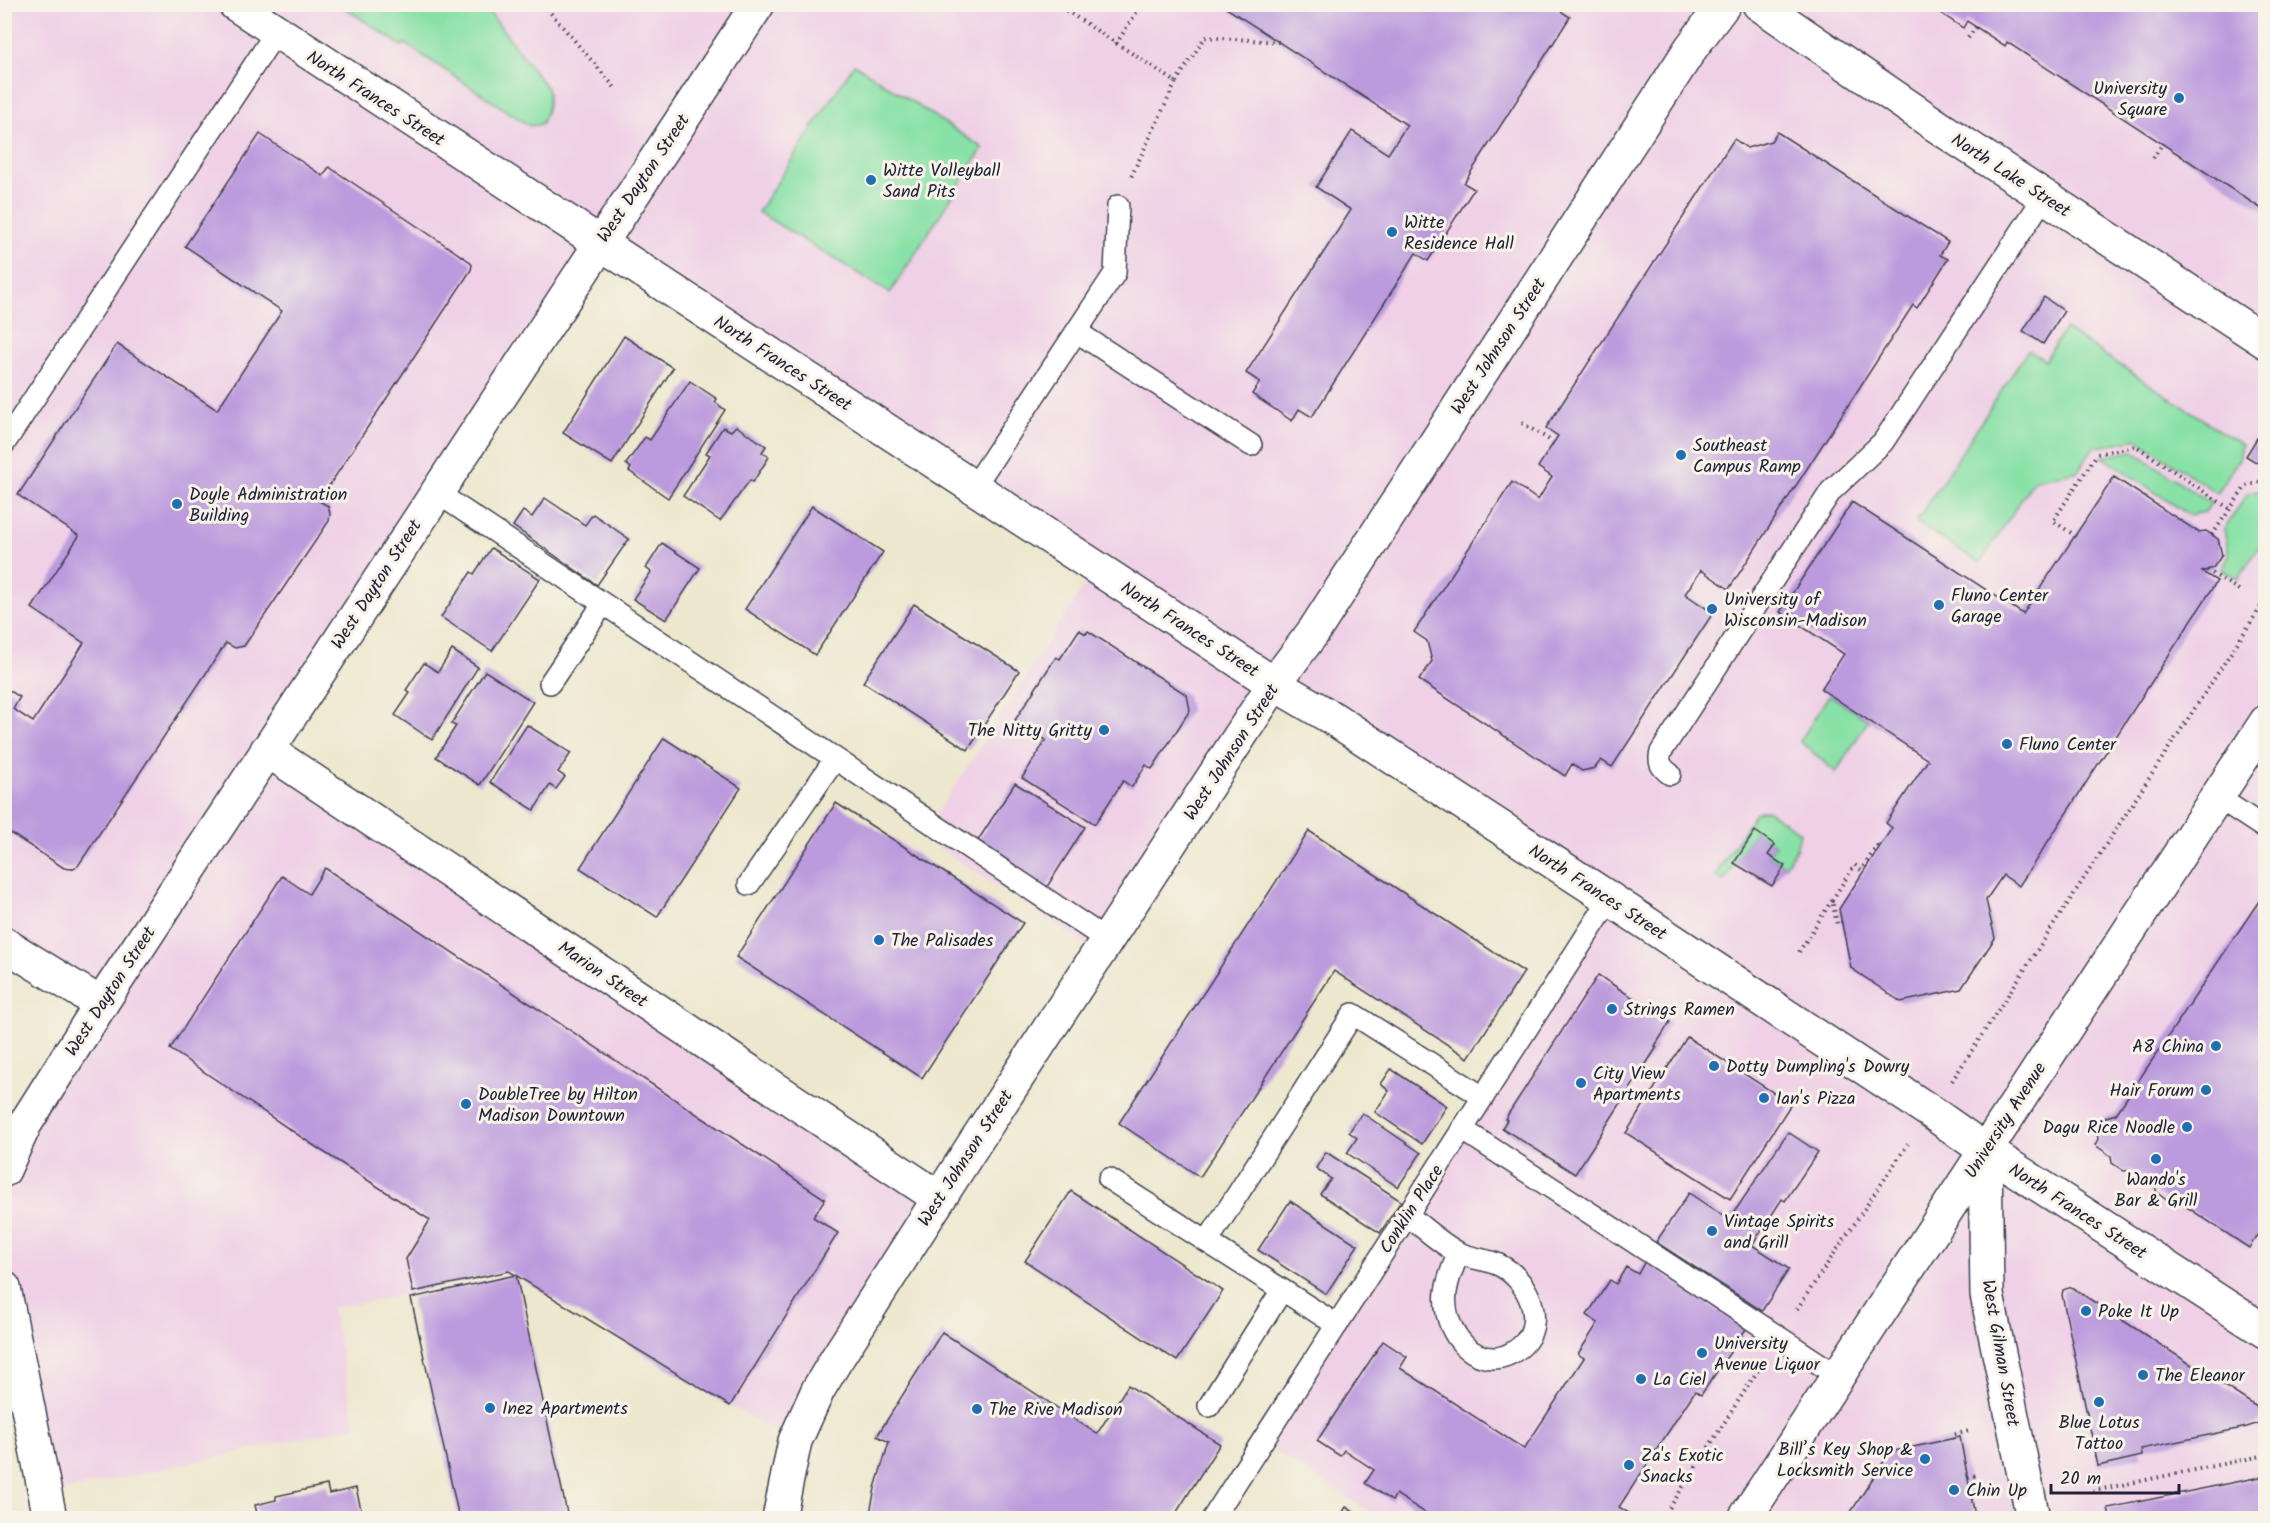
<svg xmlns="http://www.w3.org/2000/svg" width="2270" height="1523" font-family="Kalam,sans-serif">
<rect width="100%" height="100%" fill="#f7f3e8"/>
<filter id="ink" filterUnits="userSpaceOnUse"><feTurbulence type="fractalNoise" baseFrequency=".0167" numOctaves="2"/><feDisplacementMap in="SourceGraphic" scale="12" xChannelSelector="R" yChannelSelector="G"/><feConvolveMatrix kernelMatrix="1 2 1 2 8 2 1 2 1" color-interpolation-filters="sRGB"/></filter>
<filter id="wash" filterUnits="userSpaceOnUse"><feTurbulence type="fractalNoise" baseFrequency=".008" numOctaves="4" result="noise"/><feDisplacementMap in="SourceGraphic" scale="24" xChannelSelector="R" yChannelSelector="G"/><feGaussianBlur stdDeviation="1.35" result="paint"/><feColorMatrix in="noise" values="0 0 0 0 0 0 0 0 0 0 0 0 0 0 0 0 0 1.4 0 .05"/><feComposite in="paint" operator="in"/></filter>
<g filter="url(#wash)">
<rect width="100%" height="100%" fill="#ede7cd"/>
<polygon fill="#efd0e6" points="4,5 2265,5 2265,1518 1379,1518 1261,1442 1610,899 1274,684 1099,953 922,837 1096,567 599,243 267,750 939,1198 795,1441 730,1406 509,1271 370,1302 332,1308 356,1426 45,1495 5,1288 5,1170 101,1004 5,944"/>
<g fill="#88e1a6" stroke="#558270" stroke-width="1.5">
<path d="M340 5H484L547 88C550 101 548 112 541 124L530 126 404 43 402 46Z"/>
<polygon points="854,64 983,148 890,293 758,212"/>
<polygon points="2065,329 2242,445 2239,459 2217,493 2136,439 2093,448 2078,471 2034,480 1980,563 1916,522 2028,350 2045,360"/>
<polygon points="2133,451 2211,503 2205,512 2189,515 2103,457"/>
<polygon points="2265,490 2265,538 2238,579 2221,569 2229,556 2224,529 2248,493"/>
<polygon points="1829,695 1868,721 1836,772 1800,741"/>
<polygon points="1761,811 1768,811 1800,832 1797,847 1785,866 1768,855 1775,845 1755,831 1724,881 1715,875 1755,813"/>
</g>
<g id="blocks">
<g fill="#bb9add">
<polygon points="1220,4 1471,4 1481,11 1485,4 1559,4 1556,8 1570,17 1464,183 1474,189 1428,261 1416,253 1312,417 1299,409 1292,421 1252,394 1260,382 1246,373 1351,210 1316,187 1352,131 1388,154 1407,125"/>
<polygon points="1927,4 2265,4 2265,211 2007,42 2005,46 1967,21 1963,28"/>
<polygon points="1777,132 1948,242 1940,255 1948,259 1917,308 1913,305 1729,589 1701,570 1685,594 1713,613 1612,767 1601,760 1595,768 1582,771 1572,764 1565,776 1419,680 1432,661 1427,641 1414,632 1512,482 1538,500 1552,477 1538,467 1558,436 1546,428 1734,139 1747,148 1771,141"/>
<polygon points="260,134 323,176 329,167 469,261 472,265 471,270 319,501 328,506 330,514 329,521 244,646 235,648 226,643 78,866 71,869 64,868 4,829 4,687 20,697 13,709 33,722 84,643 32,608 79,536 18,495 117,344 217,410 282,311 185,246"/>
<polygon points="2044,297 2064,311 2043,344 2023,331"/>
<polygon points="624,336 673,368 612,464 563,433"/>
<polygon points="690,381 717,399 715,402 725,410 668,498 629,471 631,468 626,464 645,437 650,440"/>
<polygon points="736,426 766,446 762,452 769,457 753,482 750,480 720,521 683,496 710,455 706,453 723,427 731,431"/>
<polygon points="2257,438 2265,443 2264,467 2246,456"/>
<polygon points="2114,477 2198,532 2206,531 2218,539 2222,555 2213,568 2202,572 2217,581 2019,886 2003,875 1986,900 1995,938 1961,989 1901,1002 1851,968 1839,909 1892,828 1886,823 1928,760 1821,689 1844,654 1780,612 1852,502 2023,614"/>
<polygon points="545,498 585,525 593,514 629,539 597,585 513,526 523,511 532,517"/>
<polygon points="812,506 883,552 815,655 745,609"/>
<polygon points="662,543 700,568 666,620 633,599 651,572 646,568"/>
<polygon points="491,548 540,579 492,651 441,617 471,572 474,574"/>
<polygon points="914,604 1019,671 968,750 863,682"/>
<polygon points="1079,630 1086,634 1088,631 1187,695 1190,710 1152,769 1146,765 1132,787 1123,781 1095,824 1022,778 1046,740 1015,720 1056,657 1060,659"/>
<polygon points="452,650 478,667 432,740 395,715 410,693 406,690 424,663 438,672"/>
<polygon points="485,671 533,702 480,785 436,757 456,726 451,724"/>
<polygon points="527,725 571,753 558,772 565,777 556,789 550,785 534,810 490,782"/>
<polygon points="664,738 741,788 657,917 580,868"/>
<polygon points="1015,783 1085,827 1043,893 973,848"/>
<polygon points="836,803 1023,923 922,1078 736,957"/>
<polygon points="1309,831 1524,972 1468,1058 1334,971 1200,1177 1119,1123"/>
<polygon points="1755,831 1775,845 1768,855 1785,866 1772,886 1734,863"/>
<polygon points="325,868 825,1199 813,1217 838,1233 730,1406 509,1271 413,1292 406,1259 430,1220 319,1149 170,1049 282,876 309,894"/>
<polygon points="2265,892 2265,1223 2249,1248 2176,1200 2168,1201 2157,1193 2155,1186 2131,1170 2124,1171 2112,1163 2111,1156 2095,1145 2098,1139 2097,1131 2106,1117 2116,1114"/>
<polygon points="1598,975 1670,1022 1655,1046 1657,1047 1575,1174 1502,1128 1507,1120 1505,1119"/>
<polygon points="1687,1037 1791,1104 1730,1199 1626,1133"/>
<polygon points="1391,1069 1447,1106 1422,1144 1375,1112 1389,1091 1381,1084"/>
<polygon points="1362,1113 1421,1153 1398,1187 1347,1153 1357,1138 1349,1132"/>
<polygon points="1788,1132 1818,1152 1785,1201 1782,1199 1752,1245 1789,1269 1762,1311 1656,1242 1689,1193 1729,1220"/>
<polygon points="1326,1152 1401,1201 1380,1233 1320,1194 1331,1179 1316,1168"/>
<polygon points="1071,1191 1223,1291 1177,1361 1025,1261"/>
<polygon points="1290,1201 1358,1245 1326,1294 1258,1250"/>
<polygon points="1645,1261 1746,1329 1701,1395 1695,1391 1619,1507 1632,1515 1630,1518 1433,1518 1396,1494 1392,1501 1365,1483 1374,1470 1344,1450 1340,1456 1317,1441 1383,1341 1407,1357 1400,1368 1524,1449 1584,1358 1578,1354 1598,1323 1587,1315 1610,1280 1616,1284 1626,1267 1638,1274"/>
<polygon points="516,1275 568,1518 459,1518 411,1298"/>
<polygon points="2071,1287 2263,1411 2265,1421 2247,1427 2141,1449 2142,1456 2098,1466 2062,1295 2063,1290"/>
<polygon points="942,1332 1097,1434 1128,1385 1220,1444 1173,1518 869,1518 875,1488 889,1442 877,1436"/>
<polygon points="1960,1437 1975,1516 1962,1518 1847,1518 1890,1452"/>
<polygon points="2265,1476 2265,1518 2110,1518 2108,1508"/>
<polygon points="327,1485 329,1494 356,1488 363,1518 258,1518 255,1505 276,1500 276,1496"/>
<polygon points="1346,1507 1363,1518 1339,1518"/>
</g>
</g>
</g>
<g filter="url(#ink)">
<use href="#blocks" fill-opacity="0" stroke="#404051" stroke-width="1.5"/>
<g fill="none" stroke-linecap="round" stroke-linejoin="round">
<defs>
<g id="lane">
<polyline points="1077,332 1251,445"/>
<polyline points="4,444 276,32"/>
<polyline points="974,487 1115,273 1118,206"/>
<polyline points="436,492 1107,940"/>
<polyline points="550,683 603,604"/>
<path d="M1670 774C1661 767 1658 763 1661 752L1831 491 1883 442 2044 197"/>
<polyline points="2216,796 2266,829"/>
<polyline points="749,884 835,759"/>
<polyline points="1462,1129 1838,1376"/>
<polyline points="1109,1179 1337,1325"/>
<path d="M1407 1215C1423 1227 1442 1245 1459 1253 1471 1259 1486 1259 1499 1265 1525 1277 1545 1315 1526 1341 1519 1350 1506 1358 1494 1358 1462 1358 1442 1321 1446 1292 1448 1278 1453 1266 1459 1253"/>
<polyline points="1207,1242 1353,1014 1483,1097"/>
<polyline points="1209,1406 1282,1290"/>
<polyline points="1213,1518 1610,899"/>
</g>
<g id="street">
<polyline points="235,4 1274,684 1334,719 1610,899 1931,1112 1985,1150 2266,1332"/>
<polyline points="267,750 939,1198"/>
<polyline points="4,944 101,1004"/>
<polyline points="1985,1150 1987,1295 2033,1518"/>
</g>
<g id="secondary">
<polyline points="1759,4 1937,126 2266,342"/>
<polyline points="4,1170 25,1124 101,1004 758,4"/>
<polyline points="4,1288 50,1518"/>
<polyline points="779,1518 795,1441 818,1390 836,1360 972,1147 1274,684 1314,631 1691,48 1724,4"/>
<polyline points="1745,1518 2266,722"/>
</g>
</defs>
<use href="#lane" stroke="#404051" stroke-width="24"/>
<use href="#street" stroke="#404051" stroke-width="36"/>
<use href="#secondary" stroke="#404051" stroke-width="36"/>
<g stroke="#404051" stroke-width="4" stroke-dasharray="1.5 4.5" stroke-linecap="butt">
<polyline points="543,4 616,89"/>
<polyline points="1056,4 1176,82 1131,177"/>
<polyline points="1968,38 1976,27"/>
<polyline points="1116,44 1142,4"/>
<polyline points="1176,82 1205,37 1279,42"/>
<polyline points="2153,158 2163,143"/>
<polyline points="1522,423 1553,442"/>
<polyline points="2212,535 2246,486 2266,480"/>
<polyline points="2076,536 2053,521 2097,454 2136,446 2230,509"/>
<polyline points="2207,570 2239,590"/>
<polyline points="1832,900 1855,865 1861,870 1877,846 1879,848"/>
<polyline points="1799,952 1832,900 1837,924 1842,922"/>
<polyline points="1952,1081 2266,599"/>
<polyline points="1797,1309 1908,1144"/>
<polyline points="1954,1439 1953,1435 1969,1431"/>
<polyline points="1968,1477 1978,1475"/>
<polyline points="2093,1491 2266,1455"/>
<polyline points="1663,1518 1762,1364"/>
</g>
<use href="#lane" stroke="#fff" stroke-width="21"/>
<use href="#street" stroke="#fff" stroke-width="33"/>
<use href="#secondary" stroke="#fff" stroke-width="33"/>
</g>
</g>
<g fill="#1f6fb2" stroke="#f7f3e8" stroke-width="2">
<circle cx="2179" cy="98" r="6"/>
<circle cx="871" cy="180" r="6"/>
<circle cx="1392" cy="232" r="6"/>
<circle cx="1681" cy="455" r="6"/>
<circle cx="177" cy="504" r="6"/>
<circle cx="1939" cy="605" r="6"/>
<circle cx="1712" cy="609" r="6"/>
<circle cx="1104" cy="730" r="6"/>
<circle cx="2007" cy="744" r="6"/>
<circle cx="879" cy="940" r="6"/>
<circle cx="1612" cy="1009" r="6"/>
<circle cx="2216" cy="1046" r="6"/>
<circle cx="1714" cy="1066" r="6"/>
<circle cx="1581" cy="1083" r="6"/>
<circle cx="2206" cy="1090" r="6"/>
<circle cx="1764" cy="1098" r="6"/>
<circle cx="466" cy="1104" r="6"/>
<circle cx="2187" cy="1127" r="6"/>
<circle cx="2156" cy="1159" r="6"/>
<circle cx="1712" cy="1231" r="6"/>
<circle cx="2086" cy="1311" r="6"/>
<circle cx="1702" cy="1353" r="6"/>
<circle cx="2143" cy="1375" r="6"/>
<circle cx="1641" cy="1379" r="6"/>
<circle cx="2099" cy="1402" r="6"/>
<circle cx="490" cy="1408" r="6"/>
<circle cx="977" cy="1409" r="6"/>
<circle cx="1925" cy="1459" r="6"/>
<circle cx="1629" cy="1465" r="6"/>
<circle cx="1954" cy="1490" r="6"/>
</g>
<g text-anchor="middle" stroke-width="6" stroke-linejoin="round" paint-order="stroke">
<g font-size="18" fill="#22223b" stroke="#f7f3e8" text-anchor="start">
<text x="2167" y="94" text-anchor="end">University<tspan x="2167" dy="21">Square</tspan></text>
<text x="883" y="176">Witte Volleyball<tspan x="883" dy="21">Sand Pits</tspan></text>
<text x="1404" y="228">Witte<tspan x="1404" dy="21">Residence Hall</tspan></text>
<text x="1693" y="451">Southeast<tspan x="1693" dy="21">Campus Ramp</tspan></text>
<text x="189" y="500">Doyle Administration<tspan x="189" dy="21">Building</tspan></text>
<text x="1951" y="601">Fluno Center<tspan x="1951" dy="21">Garage</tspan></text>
<text x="1724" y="605">University of<tspan x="1724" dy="21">Wisconsin-Madison</tspan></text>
<text x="1092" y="736" text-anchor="end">The Nitty Gritty</text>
<text x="2019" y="750">Fluno Center</text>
<text x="891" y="946">The Palisades</text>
<text x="1624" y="1015">Strings Ramen</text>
<text x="2204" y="1052" text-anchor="end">A8 China</text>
<text x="1726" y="1072">Dotty Dumpling's Dowry</text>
<text x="1593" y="1079">City View<tspan x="1593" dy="21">Apartments</tspan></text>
<text x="2194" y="1096" text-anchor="end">Hair Forum</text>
<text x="478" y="1100">DoubleTree by Hilton<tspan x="478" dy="21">Madison Downtown</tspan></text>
<text x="1776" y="1104">Ian's Pizza</text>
<text x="2175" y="1133" text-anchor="end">Dagu Rice Noodle</text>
<text x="2156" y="1185" text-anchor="middle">Wando's<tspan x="2156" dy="21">Bar &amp; Grill</tspan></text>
<text x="1724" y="1227">Vintage Spirits<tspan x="1724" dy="21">and Grill</tspan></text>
<text x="2098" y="1317">Poke It Up</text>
<text x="1714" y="1349">University<tspan x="1714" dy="21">Avenue Liquor</tspan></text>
<text x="2155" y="1381">The Eleanor</text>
<text x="1653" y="1385">La Ciel</text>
<text x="502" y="1414">Inez Apartments</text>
<text x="989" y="1415">The Rive Madison</text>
<text x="2099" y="1428" text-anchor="middle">Blue Lotus<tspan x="2099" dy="21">Tattoo</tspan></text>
<text x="1913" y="1455" text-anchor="end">Bill’s Key Shop &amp;<tspan x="1913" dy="21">Locksmith Service</tspan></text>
<text x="1641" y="1461">Za's Exotic<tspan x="1641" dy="21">Snacks</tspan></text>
<text x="1966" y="1496">Chin Up</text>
</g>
<g font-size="18" fill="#22223b" stroke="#f7f3e8">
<text transform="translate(376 98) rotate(33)" y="6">North Frances Street</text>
<text transform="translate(2011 175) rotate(33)" y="6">North Lake Street</text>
<text transform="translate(643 178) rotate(-56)" y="6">West Dayton Street</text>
<text transform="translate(1498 346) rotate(-57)" y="6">West Johnson Street</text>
<text transform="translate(783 363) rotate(33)" y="6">North Frances Street</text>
<text transform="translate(376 584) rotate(-57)" y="6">West Dayton Street</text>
<text transform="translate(1190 629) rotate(33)" y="6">North Frances Street</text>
<text transform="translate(1231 752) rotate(-57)" y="6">West Johnson Street</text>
<text transform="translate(1598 892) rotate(33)" y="6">North Frances Street</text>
<text transform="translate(603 974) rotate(34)" y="6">Marion Street</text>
<text transform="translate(110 991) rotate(-57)" y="6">West Dayton Street</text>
<text transform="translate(2005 1120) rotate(-57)" y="6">University Avenue</text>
<text transform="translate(965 1158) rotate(-57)" y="6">West Johnson Street</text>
<text transform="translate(1411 1209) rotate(-57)" y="6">Conklin Place</text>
<text transform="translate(2078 1211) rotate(33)" y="6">North Frances Street</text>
<text transform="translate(2001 1353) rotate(80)" y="6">West Gilman Street</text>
</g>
</g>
<rect width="2270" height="1523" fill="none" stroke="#f7f3e8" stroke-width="24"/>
<path d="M2051 1484v9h128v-9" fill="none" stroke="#22223b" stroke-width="3"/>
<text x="2060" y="1484" font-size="18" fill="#22223b" stroke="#f7f3e8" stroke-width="4.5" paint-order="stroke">20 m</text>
</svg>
